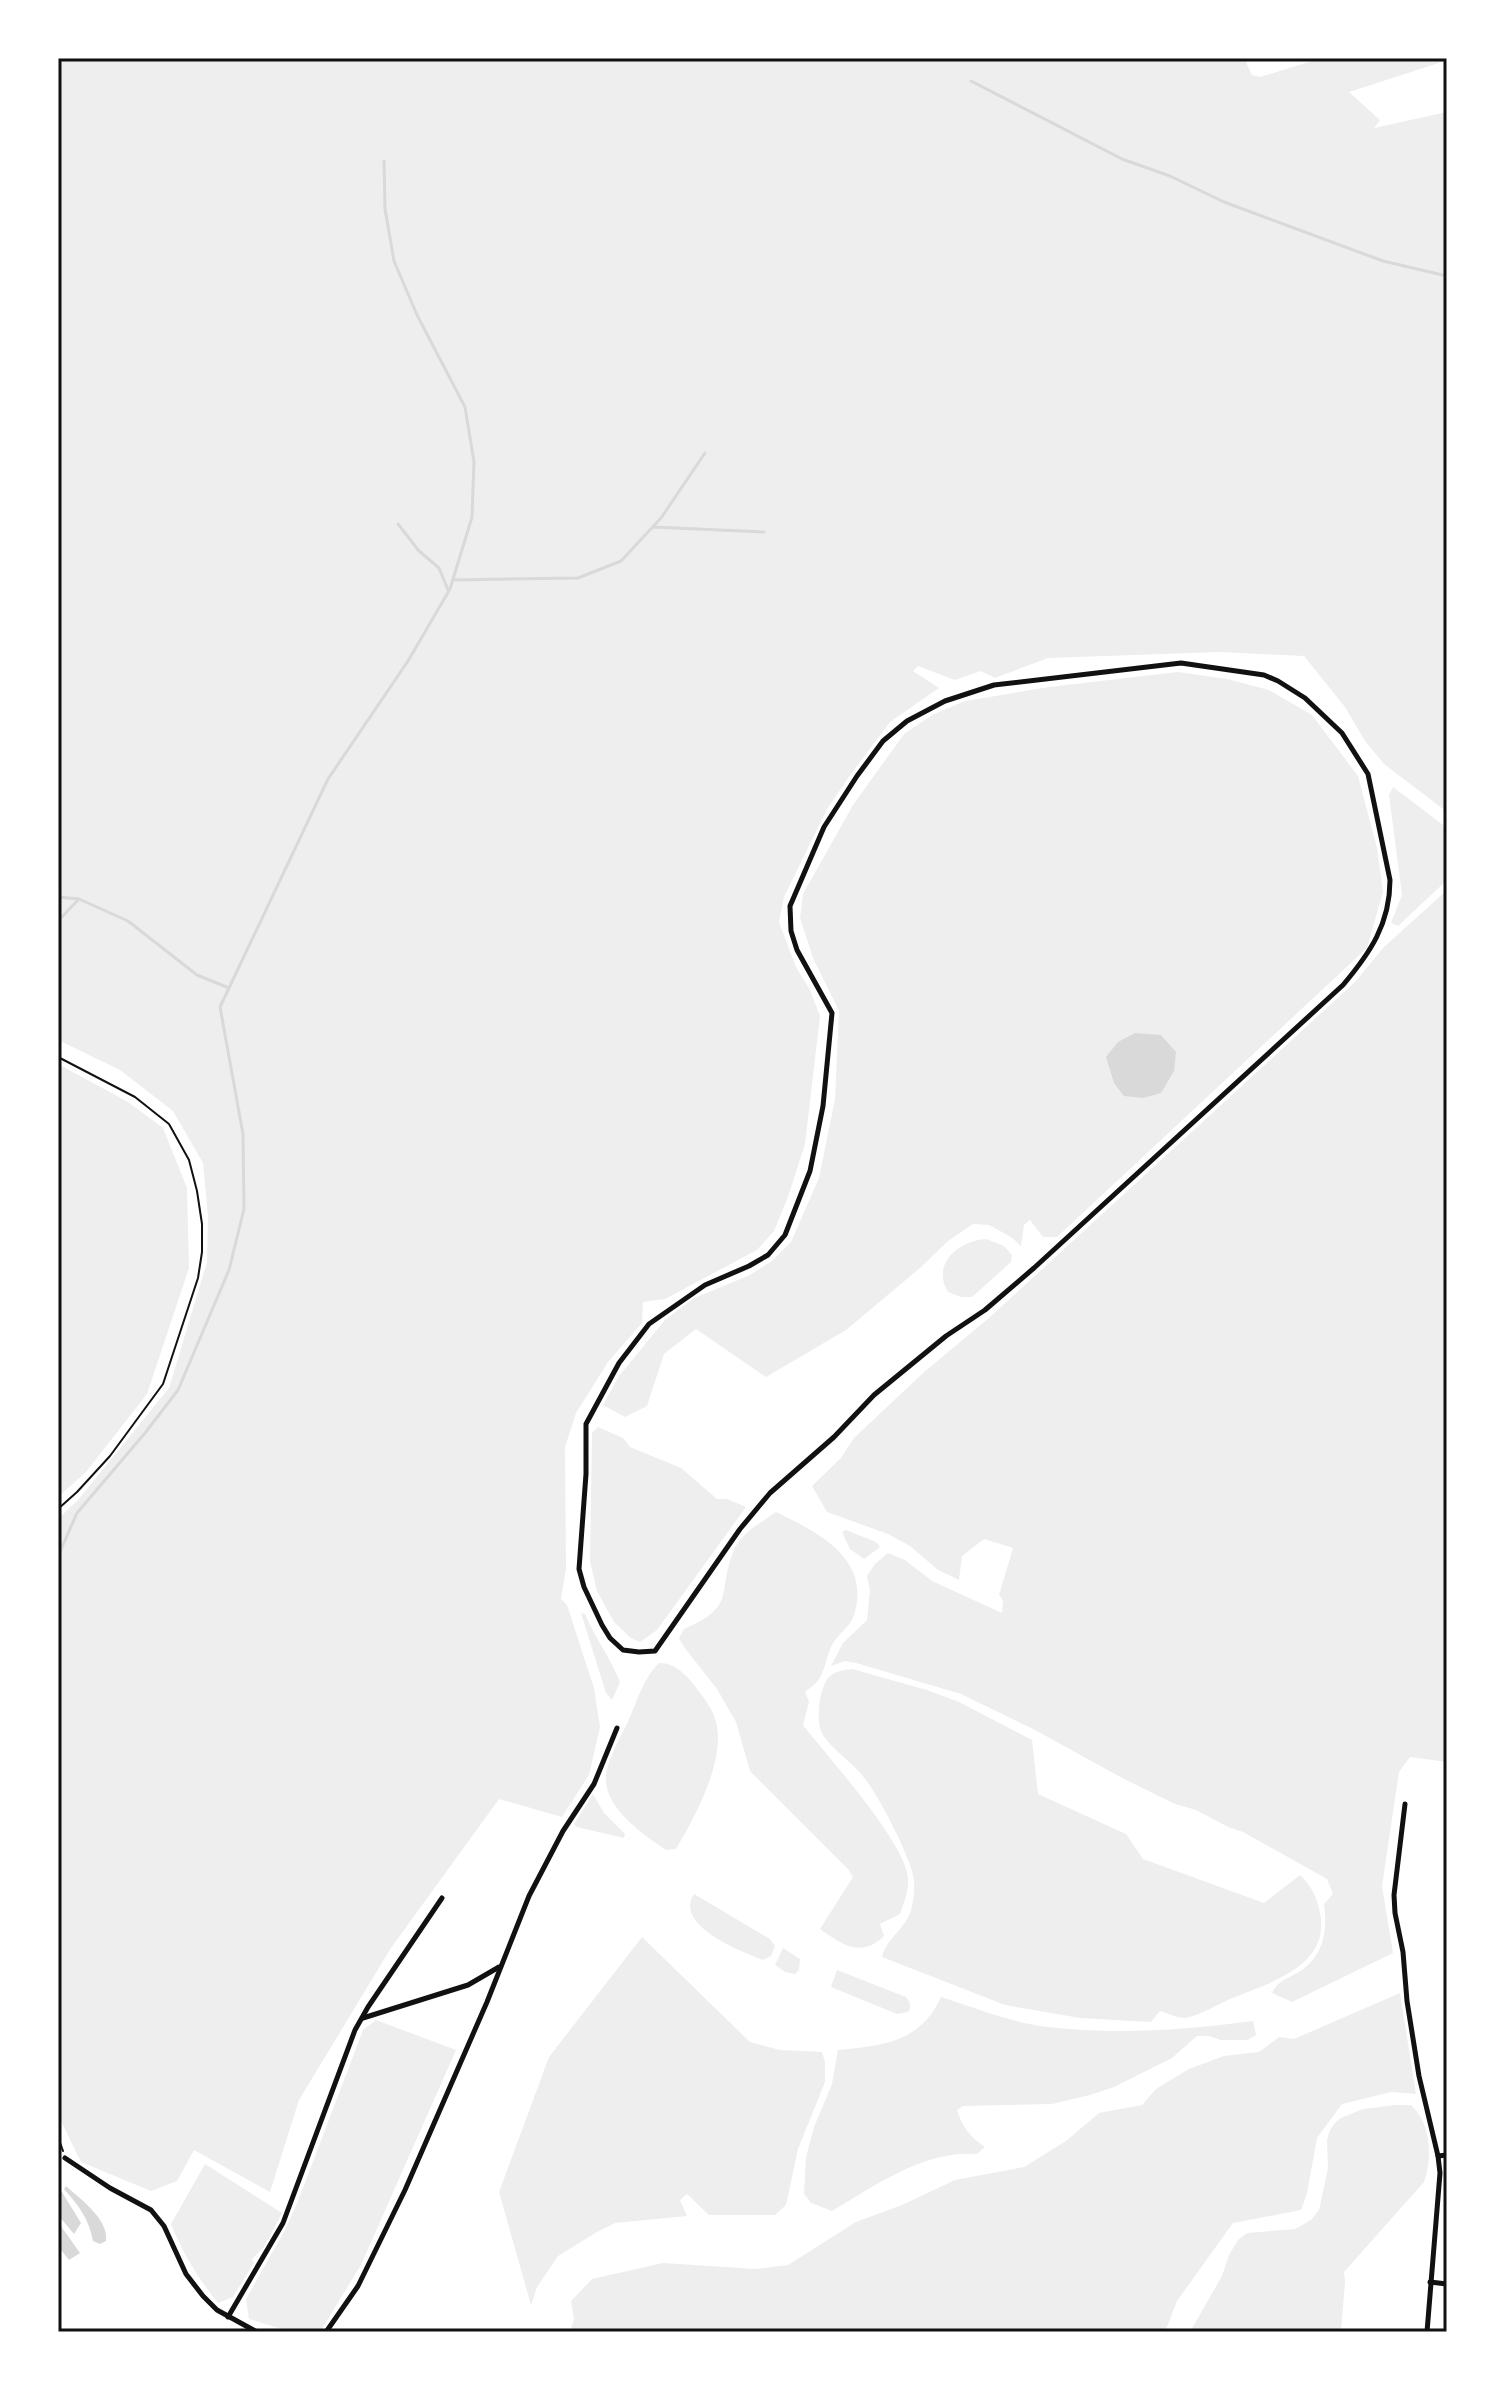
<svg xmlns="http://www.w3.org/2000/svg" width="1505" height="2390" font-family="'Titillium Web',sans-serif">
<rect width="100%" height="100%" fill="#fff"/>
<g fill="#eee">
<polygon points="58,58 1244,58 1252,75 1260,77 1322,58 1447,58 1442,62 1349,92 1380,120 1374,128 1447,112 1447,812 1384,764 1365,741 1345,707 1304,656 1219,652 1048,658 995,678 981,671 955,680 918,666 913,671 939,688 890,722 851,774 827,809 784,897 779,922 796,967 810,990 820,1016 805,1144 788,1197 774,1231 757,1250 665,1299 643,1302 642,1323 608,1362 576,1413 565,1447 566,1569 561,1599 567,1605 594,1688 600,1727 589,1775 562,1817 499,1799 391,1948 299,2100 270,2192 194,2150 177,2181 151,2191 81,2162 58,2115 58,1519 78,1500 169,1388 207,1262 208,1216 203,1163 173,1111 120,1070 58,1040"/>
<polygon points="1178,672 1227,679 1269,690 1312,715 1358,776 1377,848 1383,892 1367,948 1057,1237 1043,1237 1030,1220 1024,1225 1021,1246 1011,1237 989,1225 973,1224 948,1241 920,1268 846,1330 766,1377 696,1329 664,1354 647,1406 625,1417 603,1405 619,1376 665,1320 694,1298 748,1276 772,1261 791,1242 819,1178 835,1099 839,1011 813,958 800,918 803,894 853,805 904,734 932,715 965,701 1049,687"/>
<polygon points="1393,787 1447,828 1447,880 1398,926 1391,923 1402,895 1389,795"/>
<path d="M1447 890V1762L1410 1757 1399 1772 1382 1886 1393 1953 1292 2002 1272 1993C1277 1981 1287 1979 1297 1973 1323 1958 1328 1932 1324 1904L1333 1894 1327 1879 1243 1832 1228 1827 1196 1810 1175 1804 1124 1779 1035 1730 961 1694 856 1663 845 1661 831 1666 843 1643 867 1620 870 1590 867 1576 875 1564 888 1553 905 1560 932 1581 1002 1613 1003 1600 999 1595 1013 1548 984 1539 962 1556 959 1580 938 1570 910 1546 888 1534 827 1512 812 1486 841 1458 854 1438 923 1373 990 1317 1355 982 1384 947Z"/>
<polygon points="58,1064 128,1102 163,1128 187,1188 189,1268 147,1394 86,1472 58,1497"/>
<path d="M986 1239 1004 1246 1012 1255 1011 1262 972 1297H961L948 1292C931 1264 958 1241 986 1239Z"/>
<polygon points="598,1427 623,1438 630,1447 681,1468 717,1499 727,1499 746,1507 657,1630 640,1642 631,1638 614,1622 597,1591 590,1561 592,1433"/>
<path d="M776 1512C817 1532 872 1558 854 1615 851 1626 838 1634 832 1645 826 1656 825 1675 815 1684 812 1687 808 1689 805 1692L809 1702 803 1725C828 1757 905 1842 908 1878 909 1890 904 1903 900 1914L880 1924 884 1936C862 1958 842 1945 820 1929L853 1877 848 1869 750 1771 736 1722 717 1689 684 1647 679 1638 684 1629C738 1606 716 1593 734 1550 741 1533 762 1522 776 1512Z"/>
<polygon points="846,1530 876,1542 880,1547 864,1559 850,1549 842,1532"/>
<path d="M581 1613 585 1614C595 1638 610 1657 620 1682L612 1700 606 1693Z"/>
<path d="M659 1663C673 1662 686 1674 694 1685 702 1696 713 1708 716 1722 726 1760 695 1817 676 1849L666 1850C643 1834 603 1808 606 1775 608 1758 623 1733 630 1717 638 1698 644 1678 659 1663Z"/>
<path d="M852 1669 927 1690 959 1702 1032 1740 1038 1794 1126 1834 1143 1859 1264 1903 1300 1875C1312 1886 1317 1898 1320 1913 1331 1967 1268 1983 1230 1999 1220 2003 1195 2018 1184 2018 1177 2018 1167 2013 1160 2011L1151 2022 1080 2018 1005 2005 882 1957C885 1943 898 1933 906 1921 913 1911 915 1892 914 1880 912 1859 879 1797 866 1780 854 1763 834 1752 823 1735 815 1723 819 1687 829 1677 835 1671 844 1670 852 1669Z"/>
<polygon points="593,1794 604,1813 625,1834 624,1838 577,1827 574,1824"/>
<path d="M694 1894 770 1939 775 1946 771 1956 763 1960C743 1952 673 1926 694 1894Z"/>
<polygon points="642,1937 750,2042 780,2050 822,2052 825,2062 825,2082 798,2149 786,2205 775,2215 709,2215 687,2194 680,2200 687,2216 615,2223 597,2232 558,2256 537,2287 531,2305 499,2192 549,2057"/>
<polygon points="783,1948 800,1959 799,1970 795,1974 785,1972 775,1965"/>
<path d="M837 1970 906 1997C910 2002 912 2006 908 2012L897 2014 831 1987Z"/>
<polygon points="1400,1993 1416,2094 1391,2092 1342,2104 1317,2138 1307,2193 1301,2210 1233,2223 1177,2301 1165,2332 570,2332 574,2319 571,2301 592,2279 663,2263 756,2269 788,2265 856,2222 902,2205 955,2180 1024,2167 1066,2141 1099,2113 1142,2105 1156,2089 1189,2069 1224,2056 1259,2052 1279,2037 1294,2039"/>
<path d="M941 1997C976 2008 1012 2023 1048 2027 1116 2035 1186 2030 1253 2021L1256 2035 1248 2040H1221L1209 2036H1197L1172 2058 1114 2087 1090 2095 1052 2104 963 2106 957 2110C962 2127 971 2138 985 2147L977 2154C924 2150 876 2185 832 2211L811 2203 804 2194 806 2157 814 2127 832 2084 838 2050C882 2046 921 2042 941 1997Z"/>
<polygon points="376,2020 456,2050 361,2265 320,2332 291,2332 249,2319 246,2299 285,2230 298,2201 363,2030"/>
<path d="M1395 2105H1411C1431 2123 1433 2158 1424 2182L1344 2272 1345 2282 1341 2332H1190L1222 2276 1229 2255 1238 2240 1247 2233 1295 2229 1311 2220 1319 2210 1328 2168 1327 2140 1330 2130 1336 2122 1341 2118 1363 2109Z"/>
<path d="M205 2164 282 2213 264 2247 252 2259 254 2263 233 2297 218 2303C198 2278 183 2254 171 2224Z"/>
</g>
<g fill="#d9d9d9">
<polygon points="1135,1033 1161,1035 1176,1052 1174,1071 1161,1093 1143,1098 1124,1096 1114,1083 1106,1057 1118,1042"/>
<path d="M66 2186C80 2199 109 2219 106 2241L100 2244 93 2241C89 2219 79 2206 64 2189Z"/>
<polygon points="58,2192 62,2192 81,2223 74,2234 58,2215"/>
<polygon points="58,2222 80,2253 69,2260 58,2246"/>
</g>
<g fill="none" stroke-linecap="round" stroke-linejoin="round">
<g stroke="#d9d9d9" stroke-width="3">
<polyline points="971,81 1122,159 1170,176 1224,202 1383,261 1447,276"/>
<polyline points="398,524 419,551 439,568 448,590"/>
<polyline points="653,527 764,532"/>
<polyline points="453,580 578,578 621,561 661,518 705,453"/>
<polyline points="58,897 79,899 128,921 197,975 229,988 220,1007 243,1134 244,1209 229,1270 178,1390 145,1433 77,1513 58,1556"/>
<polyline points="58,921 78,900"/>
<polyline points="229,988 328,779 408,661 450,589 472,517 474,462 465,407 417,315 394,261 385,209 384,161"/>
</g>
<g stroke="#111" stroke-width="2">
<polyline points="58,1057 135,1097 169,1124 189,1160 197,1191 202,1224 202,1252 198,1278 163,1384 110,1456 77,1492 58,1509"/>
<polyline points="58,2137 63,2151"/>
</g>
<g stroke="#111" stroke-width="5">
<path d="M1181 663 1264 675 1278 681 1305 698 1342 733 1368 774 1390 880C1390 924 1370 953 1343 985L1034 1268 985 1310 946 1336 874 1395 834 1437 770 1493 740 1529 655 1651 639 1652 623 1650 610 1638 602 1625 584 1587 579 1569 586 1474V1424L619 1363 649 1324 705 1285 749 1266 768 1255 785 1235 810 1171 823 1106 832 1013 797 950 791 931 790 906 824 827 857 776 883 741 907 721 945 701 994 685Z"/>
<polyline points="1405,1804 1394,1895 1395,1913 1403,1952 1407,2001 1419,2076 1438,2156 1440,2173 1427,2332"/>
<polyline points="363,2018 468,1985 499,1967"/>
<polyline points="1438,2156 1447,2155"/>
<polyline points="65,2158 110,2188 151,2210 164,2226 186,2274 203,2296 217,2310 257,2332"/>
<polyline points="1430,2282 1447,2284"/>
<polyline points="228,2317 283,2223 355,2030 368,2007 442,1898"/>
<polyline points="326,2332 358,2286 405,2190 487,2002 529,1896 563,1831 594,1784 617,1728"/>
</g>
</g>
<rect width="1505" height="2390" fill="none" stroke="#ffffff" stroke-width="120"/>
<rect x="60" y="60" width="1385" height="2270" fill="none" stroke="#111" stroke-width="3"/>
</svg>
